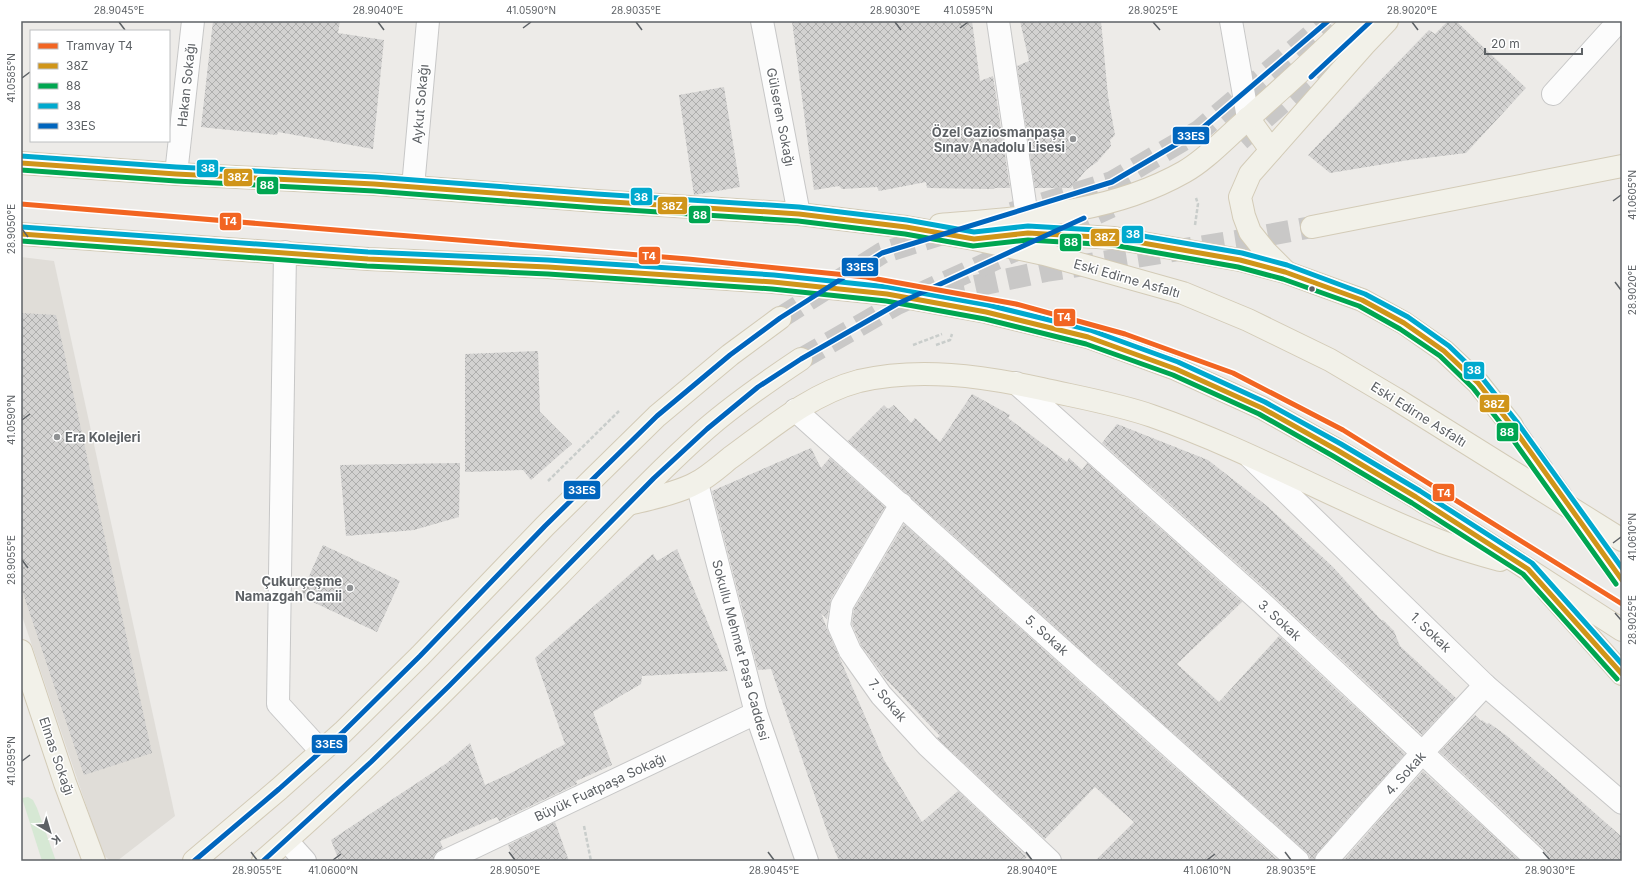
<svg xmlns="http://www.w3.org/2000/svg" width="1643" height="882" font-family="Inter,sans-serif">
<defs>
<pattern id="building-cross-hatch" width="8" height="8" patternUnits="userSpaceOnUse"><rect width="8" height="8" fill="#d3d2d1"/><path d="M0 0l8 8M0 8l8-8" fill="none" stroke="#aeaead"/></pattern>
</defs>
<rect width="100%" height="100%" fill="#edebe8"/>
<polygon fill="#e0ddd8" points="21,257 54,261 175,816 117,861 111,861 103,855 21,613"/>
<polygon fill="#d6e8d4" points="28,797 33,800 37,808 56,861 42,861 22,798"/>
<g fill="url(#building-cross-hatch)">
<polygon points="213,21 340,21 338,33 384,40 373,149 278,132 277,135 201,127"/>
<polygon points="792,21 972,21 980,81 993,76 1010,188 994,188 995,189 927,188 926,182 879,191 877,187 842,189 839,186 814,190"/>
<polygon points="1020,21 1101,21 1108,96 1115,135 1110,140 1111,146 1097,162 1086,170 1071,188 1035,188 1017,66 1029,61"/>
<polygon points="1448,21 1456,21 1526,88 1466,153 1409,160 1330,173 1308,155 1429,30 1435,34"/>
<polygon points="724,87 740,187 694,195 679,95"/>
<polygon points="21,313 56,315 152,753 84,775 21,587"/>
<polygon points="538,351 540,412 572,444 531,480 523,470 465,472 465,354"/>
<polygon points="972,394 1010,415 1008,418 1067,462 1069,458 1082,470 1087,463 1242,602 1177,664 1219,702 1279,636 1405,754 1317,853 1314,861 1310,861 1310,857 1306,852 848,441 884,405 888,409 894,405 911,423 915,418 940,442"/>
<polygon points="1117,424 1208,460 1267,506 1333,567 1381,620 1383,620 1394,631 1400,646 1456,698 1422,735 1270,593 1102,443"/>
<polygon points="811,448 821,468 830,458 885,507 831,599 827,619 821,613 828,631 884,760 922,822 958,791 1027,857 1023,861 839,861 828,834 771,669 758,670 712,491"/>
<polygon points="460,463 459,517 414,530 346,536 340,465"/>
<polygon points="904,524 1279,861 1095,861 1134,822 1095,787 1045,839 937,738 940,736 885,678 861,645 852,624 854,609"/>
<polygon points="323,545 400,581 377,632 300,596"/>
<polygon points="677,549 728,671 642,676 641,684 593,712 612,765 576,781 577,784 499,821 497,817 440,841 443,848 435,854 433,861 339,861 331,840 447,763 470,743 485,785 511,773 565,744 535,658 653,554 657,561"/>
<polygon points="1475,715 1481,721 1482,720 1487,724 1489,723 1507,736 1622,837 1622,861 1550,861 1550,857 1547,852 1440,752"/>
<polygon points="1423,771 1520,861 1343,861"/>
<polygon points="555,822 569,861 514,861 508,845"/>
</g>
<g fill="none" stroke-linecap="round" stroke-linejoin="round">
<g stroke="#c9c8c7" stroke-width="22" stroke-dasharray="22 11" stroke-linecap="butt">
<polyline points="1240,140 1348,44 1371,21"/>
<polyline points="1012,213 1112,182 1199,131 1328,21"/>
<polyline points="943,293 1046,271 1236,241 1312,227"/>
<polyline points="780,318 882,253 949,232"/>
<polyline points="801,359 897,304 1111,207"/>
<polyline points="1512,426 1622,580"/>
</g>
<defs>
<g id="minor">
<polyline points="762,21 799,214"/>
<polyline points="998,21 1027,217"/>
<polyline points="1231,21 1248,118"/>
<polyline points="1553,94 1619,21"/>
<polyline points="176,174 193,21"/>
<polyline points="413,187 428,21"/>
<polyline points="285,252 278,704 321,751"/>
<polyline points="1016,383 1261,602 1538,861"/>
<polyline points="795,410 1298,861"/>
<polyline points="1250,457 1485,685 1622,803"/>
<polyline points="697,483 756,713 807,861"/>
<polyline points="901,504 842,605 839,626 850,651 881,695 928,746 1050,861"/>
<polyline points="287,841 305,861"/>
<polyline points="445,861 756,713"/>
<polyline points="1326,861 1422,753 1485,685"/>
</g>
<g id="major">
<polyline points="1248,118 1271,150"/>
<polyline points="21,163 176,174 374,184 597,201 799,214 906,227 974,239 1044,254 1183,293 1248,320 1330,360 1396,399 1622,540"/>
<path d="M940 225C1022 218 1110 214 1184 172 1204 161 1224 140 1242 124 1280 90 1318 57 1353 21"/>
<polyline points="1312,227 1622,166"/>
<polyline points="21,234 368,259 548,267 773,282 887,294 986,312 1088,337 1176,369 1262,408 1337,450 1416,497 1622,630"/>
<polyline points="994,237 1028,233 1114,238 1240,260 1285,272 1362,300 1404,323 1444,351 1478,383 1512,426"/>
<polyline points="1285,271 1266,252 1250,232 1244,216 1240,197 1250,174 1364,45 1387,21"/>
<path d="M629 504C649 499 678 493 696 483 708 477 720 466 730 458 770 429 810 394 859 381 919 367 982 376 1042 389 1077 397 1118 404 1152 416 1250 450 1340 502 1437 540 1457 548 1479 554 1500 560"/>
<polyline points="1548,591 1622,674"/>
<polyline points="21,651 65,783 94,861"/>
<polyline points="194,861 279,789 343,732 420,656 545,526 657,416 730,355 780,318"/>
<path d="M263 861C367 771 463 673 559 575 607 526 654 475 706 429 736 403 768 381 801 359"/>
</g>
</defs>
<use href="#minor" stroke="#c7c7c7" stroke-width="24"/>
<use href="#major" stroke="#d3cbb7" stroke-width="24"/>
<g stroke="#c9cdcb" stroke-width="2.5" stroke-dasharray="4 2" stroke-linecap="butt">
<polyline points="1195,225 1198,204 1196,198"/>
<polyline points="913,345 942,334"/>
<polyline points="936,345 950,340 952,334"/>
<polyline points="548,481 619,411"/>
<polyline points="584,826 591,861"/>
</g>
<use href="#minor" stroke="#fcfcfc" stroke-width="22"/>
<use href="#major" stroke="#f2f1e9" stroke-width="22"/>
<defs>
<g id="bus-1">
<polyline points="21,163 176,174 374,184 597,201 799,214 906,227 974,239 1028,233 1114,238 1240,260 1285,272 1362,300 1404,323 1444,351 1478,383 1512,426 1622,580"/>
<polyline points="21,234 368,259 548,267 773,282 887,294 986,312 1088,337 1176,369 1262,408 1337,450 1416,497 1528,569 1622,674"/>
</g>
<g id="bus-2">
<polyline points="21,170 176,181 374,191 596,208 798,221 905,234 973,246 1028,240 1113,245 1238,267 1283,279 1359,306 1400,329 1440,356 1473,388 1506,430 1616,584"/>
<polyline points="21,241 367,266 548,274 772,289 886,301 985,319 1086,344 1173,375 1259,414 1333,456 1412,503 1523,574 1617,679"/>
</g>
<g id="bus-3">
<polyline points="21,156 176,167 375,177 597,194 799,207 907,220 974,232 1028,226 1114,231 1242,253 1287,265 1365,294 1408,317 1449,346 1483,379 1517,422 1622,568"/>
<polyline points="22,227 368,252 548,260 774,275 888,287 988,305 1090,330 1178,362 1265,402 1341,444 1420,491 1532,563 1622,664"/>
</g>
<g id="bus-4">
<polyline points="1311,77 1371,21"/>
<polyline points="194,861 279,789 343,732 420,656 545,526 657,416 730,355 780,318 882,253 1112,182 1199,131 1328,21"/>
<polyline points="263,861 371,762 449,686 654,478 707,429 758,387 801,359 897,304 1084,218"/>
</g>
</defs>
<use href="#bus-1" stroke="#fff" stroke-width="8"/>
<use href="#bus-2" stroke="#fff" stroke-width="8"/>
<use href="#bus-3" stroke="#fff" stroke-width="8"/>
<use href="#bus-4" stroke="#fff" stroke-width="8"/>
<use href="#bus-1" stroke="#d09519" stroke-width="5"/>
<use href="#bus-2" stroke="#00a651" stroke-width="5"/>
<use href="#bus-3" stroke="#00a9ce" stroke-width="5"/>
<use href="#bus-4" stroke="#0065bd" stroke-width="5"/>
<defs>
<polyline id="tram-1" points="21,204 688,259 866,277 1016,304 1125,334 1233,373 1343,430 1622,604"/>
</defs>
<use href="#tram-1" stroke="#fff" stroke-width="8"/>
<use href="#tram-1" stroke="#f26522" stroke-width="5"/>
</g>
<path fill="none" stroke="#5d6165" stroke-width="1.5" d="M119 22 125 30M378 22 384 30M636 22 642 30M895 22 901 30M1153 22 1160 30M1412 22 1418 30M523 28 531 22M960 28 968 22M22 78 30 72M1613 201 1621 195M22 229 28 237M1615 282 1621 290M22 420 30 414M1613 543 1621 537M22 560 28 568M1615 613 1621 620M22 761 30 755M251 852 257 860M509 852 515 860M768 852 774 860M1026 852 1032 860M1285 852 1291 860M1543 852 1550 860M333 860 341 854M1207 860 1215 854"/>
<g fill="#8f9193" stroke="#fff" stroke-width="1.5">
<circle cx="1073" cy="139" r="4"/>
<circle cx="57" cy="437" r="4"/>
<circle cx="350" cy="588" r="4"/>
</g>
<circle fill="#5d6165" stroke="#fff" stroke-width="1.5" cx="1312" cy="289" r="3.5"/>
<g text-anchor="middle" stroke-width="3" stroke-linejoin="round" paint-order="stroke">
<g font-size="13" fill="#5d6165" stroke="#fff">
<text transform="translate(186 85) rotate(-84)" y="5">Hakan Sokağı</text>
<text transform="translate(420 104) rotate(-85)" y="5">Aykut Sokağı</text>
<text transform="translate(781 117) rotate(79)" y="5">Gülseren Sokağı</text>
<text transform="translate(1127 278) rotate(16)" y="5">Eski Edirne Asfaltı</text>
<text transform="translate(1419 414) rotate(32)" y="5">Eski Edirne Asfaltı</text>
<text transform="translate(1280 620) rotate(43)" y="5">3. Sokak</text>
<text transform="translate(1431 632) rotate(44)" y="5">1. Sokak</text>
<text transform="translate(1047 635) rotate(42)" y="5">5. Sokak</text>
<text transform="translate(741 650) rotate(75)" y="5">Sokullu Mehmet Paşa Caddesi</text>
<text transform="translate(888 700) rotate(50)" y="5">7. Sokak</text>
<text transform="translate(57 756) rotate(71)" y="5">Elmas Sokağı</text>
<text transform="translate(1405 773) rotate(-48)" y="5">4. Sokak</text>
<text transform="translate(600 787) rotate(-25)" y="5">Büyük Fuatpaşa Sokağı</text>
</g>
<g font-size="13" font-weight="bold" fill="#5d6165" stroke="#fff" text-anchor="end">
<text x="1065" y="137">Özel Gaziosmanpaşa<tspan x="1065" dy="15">Sınav Anadolu Lisesi</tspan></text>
<text x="65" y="442" text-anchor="start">Era Kolejleri</text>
<text x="342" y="586">Çukurçeşme<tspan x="342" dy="15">Namazgah Camii</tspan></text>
</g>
</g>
<g stroke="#fff" stroke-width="1.5">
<rect x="1172" y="126" width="38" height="19" rx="4" fill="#0065bd"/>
<rect x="196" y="159" width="23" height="19" rx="4" fill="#00a9ce"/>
<rect x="223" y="168" width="30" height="19" rx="4" fill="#d09519"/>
<rect x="256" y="176" width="23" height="19" rx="4" fill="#00a651"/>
<rect x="630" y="187" width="23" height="19" rx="4" fill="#00a9ce"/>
<rect x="657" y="196" width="31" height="19" rx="4" fill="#d09519"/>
<rect x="688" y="205" width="23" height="19" rx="4" fill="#00a651"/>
<rect x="219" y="212" width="23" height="19" rx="4" fill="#f26522"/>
<rect x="1121" y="225" width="23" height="19" rx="4" fill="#00a9ce"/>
<rect x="1090" y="228" width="30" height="19" rx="4" fill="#d09519"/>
<rect x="1059" y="233" width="23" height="19" rx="4" fill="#00a651"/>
<rect x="638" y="246" width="23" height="19" rx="4" fill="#f26522"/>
<rect x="841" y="257" width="38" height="20" rx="4" fill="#0065bd"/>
<rect x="1053" y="308" width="23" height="19" rx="4" fill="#f26522"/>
<rect x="1463" y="361" width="22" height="19" rx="4" fill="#00a9ce"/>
<rect x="1479" y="394" width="31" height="19" rx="4" fill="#d09519"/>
<rect x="1496" y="422" width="23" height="20" rx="4" fill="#00a651"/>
<rect x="563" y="480" width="38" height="20" rx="4" fill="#0065bd"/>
<rect x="1432" y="483" width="23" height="19" rx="4" fill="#f26522"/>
<rect x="311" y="734" width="37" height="20" rx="4" fill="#0065bd"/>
</g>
<g font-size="11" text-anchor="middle" font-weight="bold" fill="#fff">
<text x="1191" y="140">33ES</text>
<text x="208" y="172">38</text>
<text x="238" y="181">38Z</text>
<text x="267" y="189">88</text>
<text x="641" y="201">38</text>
<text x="672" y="210">38Z</text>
<text x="700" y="219">88</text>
<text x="230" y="225">T4</text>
<text x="1133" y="238">38</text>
<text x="1105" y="241">38Z</text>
<text x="1071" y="246">88</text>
<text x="649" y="260">T4</text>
<text x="860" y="271">33ES</text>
<text x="1064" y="321">T4</text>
<text x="1474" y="374">38</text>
<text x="1494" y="408">38Z</text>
<text x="1507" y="436">88</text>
<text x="582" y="494">33ES</text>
<text x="1444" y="497">T4</text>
<text x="329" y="748">33ES</text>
</g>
<rect width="1643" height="882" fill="none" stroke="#ffffff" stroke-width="44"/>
<rect x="30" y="30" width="140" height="112" fill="#ffffff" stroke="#bec0c1"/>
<rect x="38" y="43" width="20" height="6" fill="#f26522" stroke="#bec0c1"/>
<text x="66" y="50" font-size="12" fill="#5d6165">Tramvay T4</text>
<rect x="38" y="63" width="20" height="6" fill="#d09519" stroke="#bec0c1"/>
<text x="66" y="70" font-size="12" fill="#5d6165">38Z</text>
<rect x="38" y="83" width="20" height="6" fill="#00a651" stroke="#bec0c1"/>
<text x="66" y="90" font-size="12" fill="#5d6165">88</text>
<rect x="38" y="103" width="20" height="6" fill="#00a9ce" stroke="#bec0c1"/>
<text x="66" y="110" font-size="12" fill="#5d6165">38</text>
<rect x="38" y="123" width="20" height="6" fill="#0065bd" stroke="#bec0c1"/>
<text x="66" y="130" font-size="12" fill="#5d6165">33ES</text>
<g transform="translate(50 832) rotate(142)" stroke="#ffffff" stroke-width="3" paint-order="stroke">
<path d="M0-3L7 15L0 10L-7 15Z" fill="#5d6165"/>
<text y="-6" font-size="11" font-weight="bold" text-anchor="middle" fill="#5d6165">K</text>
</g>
<path d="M1485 48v6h97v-6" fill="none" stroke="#5d6165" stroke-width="2"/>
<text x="1491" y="48" font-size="12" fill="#5d6165" stroke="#ffffff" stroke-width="3" paint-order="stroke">20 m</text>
<rect x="22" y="22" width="1599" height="838" fill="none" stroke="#5d6165" stroke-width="1.5"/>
<g font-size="10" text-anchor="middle" fill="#5d6165">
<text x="119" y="14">28.9045°E</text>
<text x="378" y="14">28.9040°E</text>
<text x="531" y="14">41.0590°N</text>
<text x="636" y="14">28.9035°E</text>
<text x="895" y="14">28.9030°E</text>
<text x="968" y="14">41.0595°N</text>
<text x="1153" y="14">28.9025°E</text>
<text x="1412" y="14">28.9020°E</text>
<text transform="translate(11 78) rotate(-90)" y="4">41.0585°N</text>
<text transform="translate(1632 195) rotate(-90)" y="4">41.0605°N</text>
<text transform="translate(11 229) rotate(-90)" y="4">28.9050°E</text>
<text transform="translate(1632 290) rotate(-90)" y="4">28.9020°E</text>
<text transform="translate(11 420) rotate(-90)" y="4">41.0590°N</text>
<text transform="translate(1632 537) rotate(-90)" y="4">41.0610°N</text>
<text transform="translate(11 560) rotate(-90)" y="4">28.9055°E</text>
<text transform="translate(1632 620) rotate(-90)" y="4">28.9025°E</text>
<text transform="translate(11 761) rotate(-90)" y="4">41.0595°N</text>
<text x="257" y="874">28.9055°E</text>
<text x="333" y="874">41.0600°N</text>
<text x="515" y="874">28.9050°E</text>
<text x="774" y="874">28.9045°E</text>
<text x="1032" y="874">28.9040°E</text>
<text x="1207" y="874">41.0610°N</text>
<text x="1291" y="874">28.9035°E</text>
<text x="1550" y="874">28.9030°E</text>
</g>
</svg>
